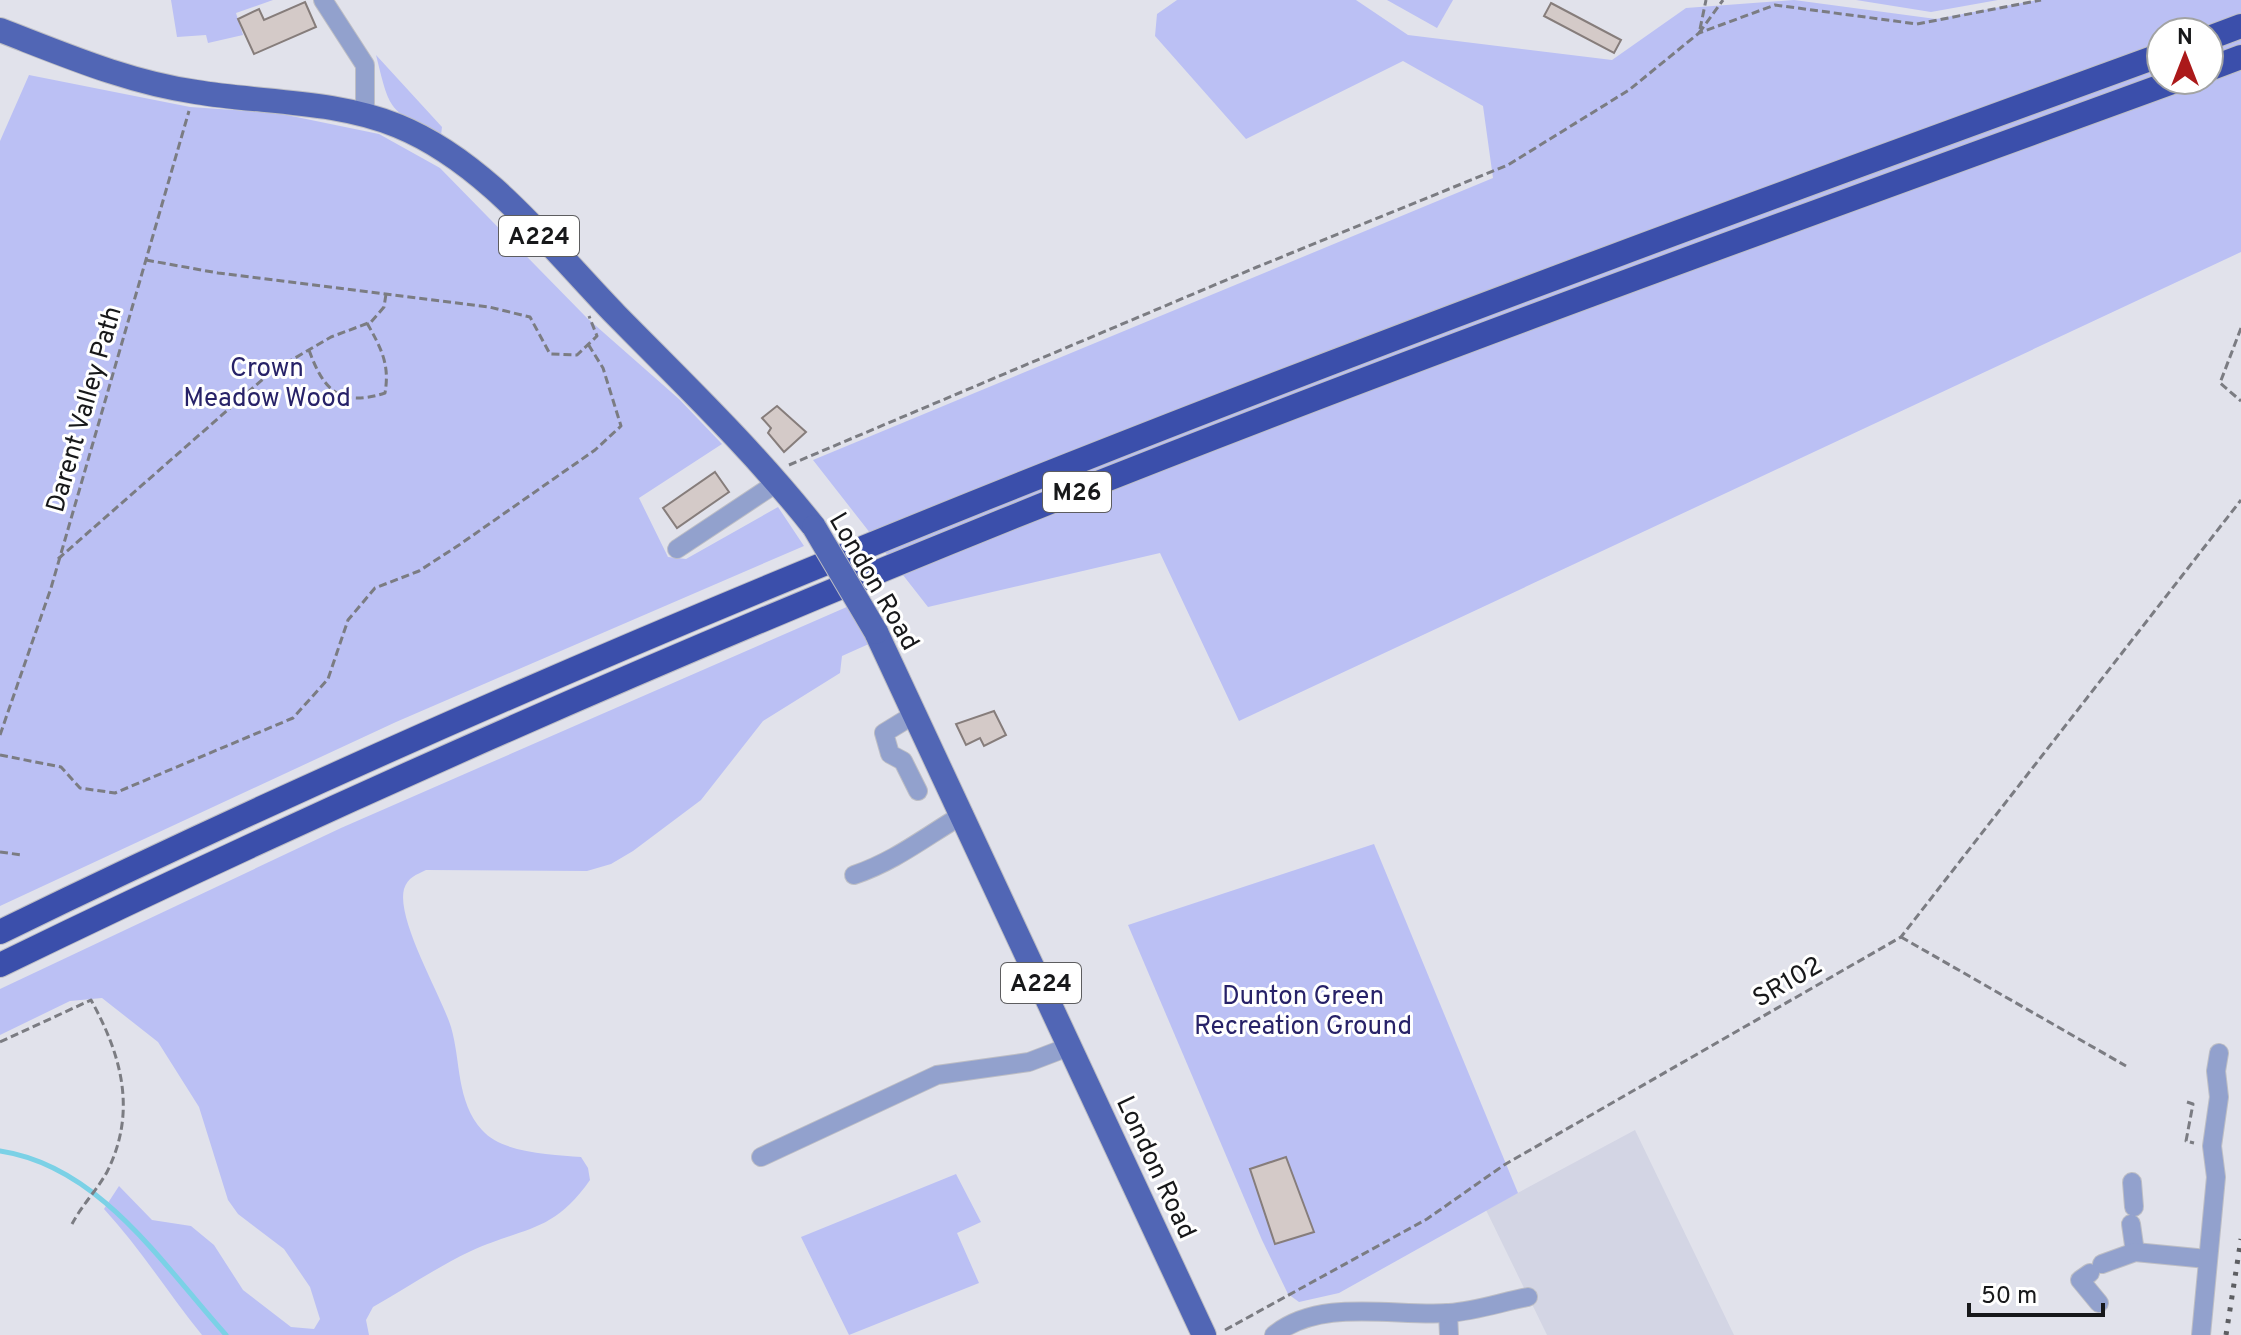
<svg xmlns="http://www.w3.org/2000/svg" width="2241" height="1335" font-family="Overpass,sans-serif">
<rect width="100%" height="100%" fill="#e1e2eb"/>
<polygon fill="#d3d5e4" points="1635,1130 1734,1335 1547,1335 1486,1210"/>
<g fill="#bbc0f4" fill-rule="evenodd">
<polygon points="171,0 273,0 236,13 243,35 208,43 206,35 177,37"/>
<path d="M1177 0H1356L1408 35 1612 60 1686 8 1794 0 1936 19 2038 0H2241V252L1239 721 1160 553 928 607 813 460 1493 178 1483 106 1403 61 1246 139 1155 36 1157 14ZM2161 32H2209V80H2161Z"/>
<polygon points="1387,0 1453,0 1437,28"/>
<polygon points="1856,0 1998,0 1931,12"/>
<path d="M376 55 442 127 441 135C388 111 390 111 376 55Z"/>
<polygon points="29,75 190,107 277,113 379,134 440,168 587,318 679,399 722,444 639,498 668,557 686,559 778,507 804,546 396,722 0,906 0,141"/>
<path d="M849 606 871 643 842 656 840 673 763 721 701 800 633 851 611 864 587 871 426 870C416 875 408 877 404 889 396 920 441 995 451 1027 461 1061 456 1101 482 1130 503 1154 552 1154 581 1157L588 1168 590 1180C552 1234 525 1226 471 1251 437 1267 405 1289 373 1307L366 1320 369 1335H202C168 1293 140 1248 104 1209L119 1186 152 1220 191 1226 214 1245 243 1290 291 1327 314 1329 320 1319 310 1287 284 1249 238 1214 228 1200 199 1107 158 1042 102 998 70 1001 0 1035V989L341 828Z"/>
<polygon points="1374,844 1518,1193 1339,1293 1299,1302 1288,1294 1262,1240 1128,925"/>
<polygon points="956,1174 981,1222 957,1233 979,1283 849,1335 801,1237"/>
</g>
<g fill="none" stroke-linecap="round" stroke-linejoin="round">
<path stroke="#7bd1e6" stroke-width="5" d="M0 1151C100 1166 162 1264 226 1335"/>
</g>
<g fill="#d4cac8" stroke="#867d7b" stroke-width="2">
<polygon points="305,2 316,27 254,54 238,19 259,9 264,20"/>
<polygon points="1551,3 1621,40 1614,53 1544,16"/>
<polygon points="777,406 806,432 784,452 768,433 771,428 762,418"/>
<polygon points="715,472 729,492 677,528 663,508"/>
<polygon points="994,711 1006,735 984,746 980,738 966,745 956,724"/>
<polygon points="1286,1157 1314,1232 1275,1244 1250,1169"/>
</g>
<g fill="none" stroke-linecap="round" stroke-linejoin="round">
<defs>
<g id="minor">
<polyline points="323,0 365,65 365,115"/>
<polyline points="677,549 778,482"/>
<polyline points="915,714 884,733 890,754 903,761 918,791"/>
<path d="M854 875C896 861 926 836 964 814"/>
<polyline points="761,1157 937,1075 1029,1062 1071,1046"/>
<polyline points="2132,1182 2134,1207"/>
<polyline points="2131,1224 2135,1252"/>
<polyline points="2102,1264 2135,1252 2207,1259"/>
<polyline points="2090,1273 2080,1280 2099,1303"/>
<polyline points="1448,1313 1449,1335"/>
<path d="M1274 1335C1321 1297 1395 1317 1449 1313 1475 1311 1502 1302 1528 1297"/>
<polyline points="2201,1335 2216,1177 2212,1146 2219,1097 2216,1071 2219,1053"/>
</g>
<g id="major">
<path d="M0 30C65 55 127 82 196 92 262 103 335 100 398 126 486 162 551 248 616 315 684 384 754 451 814 527"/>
<polyline points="876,632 1204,1335"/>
</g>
<g id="highway">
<polyline points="2209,38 2241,26"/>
<polyline points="2209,69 2241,57"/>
<path d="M0 932C699 590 1431 321 2161 55"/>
<path d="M0 965C347 796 702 641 1060 498 1429 351 1805 216 2178 80"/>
</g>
</defs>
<use href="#minor" stroke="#bdbec5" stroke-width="20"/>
<use href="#major" stroke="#bdbec5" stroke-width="26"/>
<use href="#highway" stroke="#bdbec5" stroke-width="26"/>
<g stroke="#7b7c82" stroke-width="3" stroke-dasharray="8 4" stroke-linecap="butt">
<polyline points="1700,29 1706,0"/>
<polyline points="1699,33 1723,0"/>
<polyline points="146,260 218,273 489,307 530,317 550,354 577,355 597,336 589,316"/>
<polyline points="2241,328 2220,383 2241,401"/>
<path d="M309 350C324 392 341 407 385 393 390 364 381 348 367 323"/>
<polyline points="789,465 1257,267 1508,165 1629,90 1699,33 1775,5 1917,24 2041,0"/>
<polyline points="58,559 271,372 331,337 371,322 384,307 386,294"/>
<polyline points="0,735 51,588 189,111"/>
<polyline points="0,755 61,767 80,788 115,793 293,718 328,679 348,620 375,588 419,571 459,545 595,450 621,426 603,368 588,344"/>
<polyline points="0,852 22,855"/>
<polyline points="1901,937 2126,1066"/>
<path d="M0 1042 91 1000C122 1056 137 1112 107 1172 97 1190 82 1205 72 1224"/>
<polyline points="2187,1102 2193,1104 2186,1141 2194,1143"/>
<polyline points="1225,1330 1427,1219 1504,1165 1901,937 2241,500"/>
</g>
<use href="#minor" stroke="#92a1cd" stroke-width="18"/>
<use href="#major" stroke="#5166b5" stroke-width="24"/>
<use href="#highway" stroke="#3b4fab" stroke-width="24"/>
<polyline stroke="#5d5e62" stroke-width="5" stroke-dasharray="4 8" stroke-linecap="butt" points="2226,1335 2241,1239"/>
<defs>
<polyline id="major-bridge" points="814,527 876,632"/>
</defs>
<use href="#major-bridge" stroke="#bdbec5" stroke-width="26" stroke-linecap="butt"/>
<use href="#major-bridge" stroke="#5166b5" stroke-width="24"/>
</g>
<g text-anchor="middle" stroke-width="6" stroke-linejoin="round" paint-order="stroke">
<g fill="#fff" stroke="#5d5d5f" stroke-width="2">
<rect x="499" y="216" width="80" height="40" rx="6"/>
<rect x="1043" y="472" width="68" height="40" rx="6"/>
<rect x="1001" y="963" width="80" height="40" rx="6"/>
</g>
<g font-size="24" font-weight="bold" fill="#17181a">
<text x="539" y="244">A224</text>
<text x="1077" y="500">M26</text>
<text x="1041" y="991">A224</text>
</g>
<g font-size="26" fill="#272268" stroke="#fff">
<text x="267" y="376">Crown<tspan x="267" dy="30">Meadow Wood</tspan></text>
<text x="1303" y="1004">Dunton Green<tspan x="1303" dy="30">Recreation Ground</tspan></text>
</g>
<g font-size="26" fill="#17181a" stroke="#fff">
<text transform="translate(83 409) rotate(-74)" y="9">Darent Valley Path</text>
<text transform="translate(875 581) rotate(60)" y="9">London Road</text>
<text transform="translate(1787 981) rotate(-30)" y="9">SR102</text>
<text transform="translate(1157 1167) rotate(65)" y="9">London Road</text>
</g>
</g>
<g transform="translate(2185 56)"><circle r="38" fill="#ffffff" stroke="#a2a3a3" stroke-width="2"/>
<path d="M0-6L14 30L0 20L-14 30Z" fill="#ab191a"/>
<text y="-12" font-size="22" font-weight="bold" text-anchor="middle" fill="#17181a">N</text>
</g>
<path d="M1969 1303v12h134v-12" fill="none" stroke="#17181a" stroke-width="4"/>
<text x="1981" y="1303" font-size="24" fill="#17181a" stroke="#ffffff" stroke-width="6" paint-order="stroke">50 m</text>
</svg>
